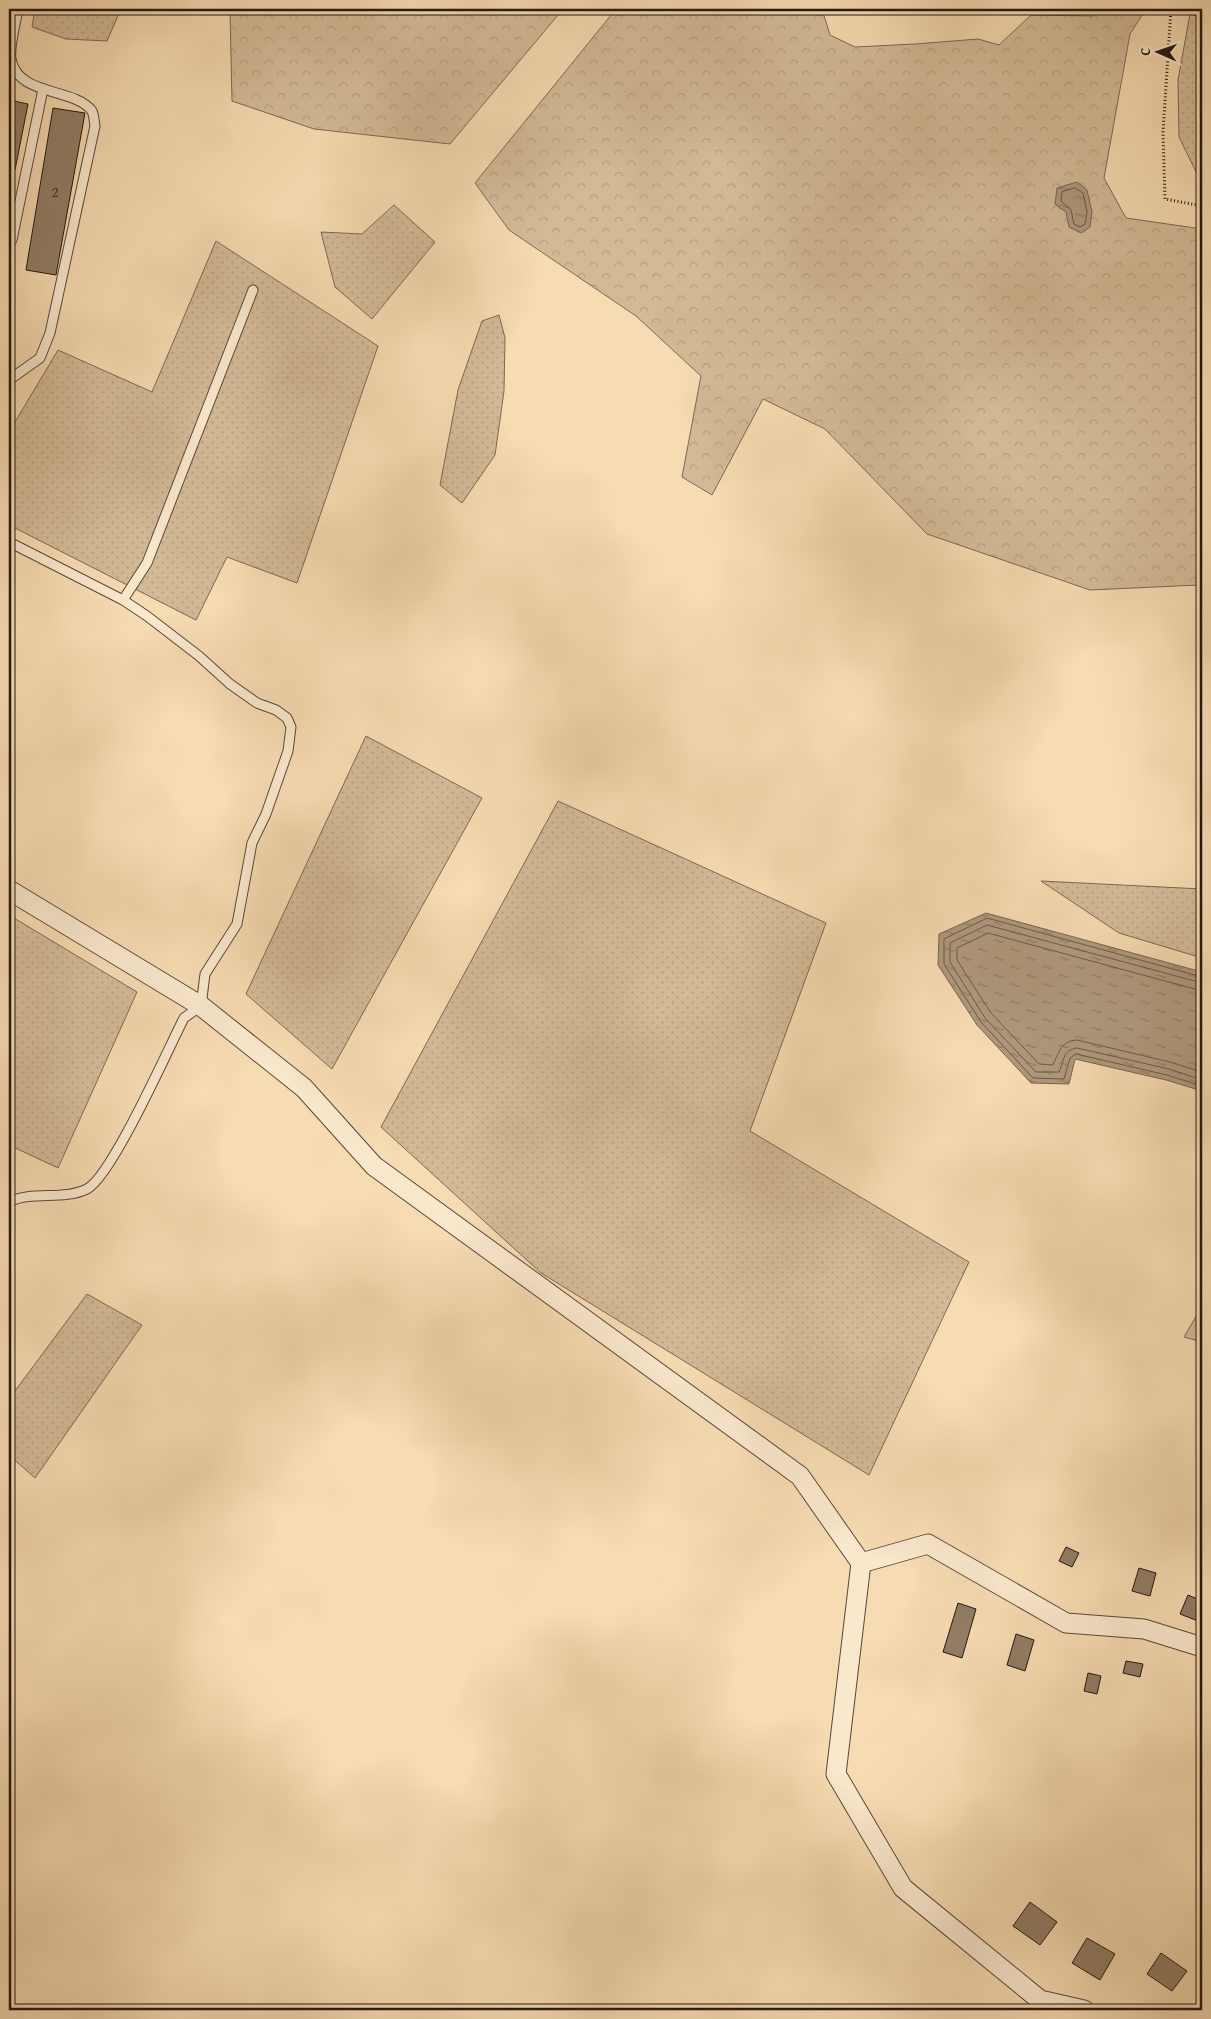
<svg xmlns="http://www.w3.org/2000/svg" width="1211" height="2019" font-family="'Gentium Book Plus',serif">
<defs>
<pattern id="grass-dots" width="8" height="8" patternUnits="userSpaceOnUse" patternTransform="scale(1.25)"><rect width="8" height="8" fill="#d3ba97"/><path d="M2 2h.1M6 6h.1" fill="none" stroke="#b59f81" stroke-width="1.8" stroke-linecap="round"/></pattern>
<pattern id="forest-crowns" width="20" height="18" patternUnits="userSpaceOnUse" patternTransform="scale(1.25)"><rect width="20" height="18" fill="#d3ba97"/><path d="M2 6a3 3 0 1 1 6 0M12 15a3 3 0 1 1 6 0" fill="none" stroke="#b59f81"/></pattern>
<pattern id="water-ripples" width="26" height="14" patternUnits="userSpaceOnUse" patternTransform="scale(1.25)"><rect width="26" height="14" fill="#af987c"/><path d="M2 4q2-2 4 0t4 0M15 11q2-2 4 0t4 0" fill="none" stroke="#8e7b64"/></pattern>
</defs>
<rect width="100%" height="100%" fill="#f7dbb2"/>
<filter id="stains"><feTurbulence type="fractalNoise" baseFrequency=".004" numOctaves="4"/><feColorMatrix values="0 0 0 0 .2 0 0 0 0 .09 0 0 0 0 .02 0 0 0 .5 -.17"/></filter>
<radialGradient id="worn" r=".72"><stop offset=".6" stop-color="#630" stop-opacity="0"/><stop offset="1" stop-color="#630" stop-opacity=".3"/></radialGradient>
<g fill="url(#grass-dots)" stroke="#7c6855">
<polygon points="35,9 121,9 107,41 66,39 32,27"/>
<polygon points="1190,14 1202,18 1202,184 1179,137 1178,80"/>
<polygon points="394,205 435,242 372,319 335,287 321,232 362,234"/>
<polygon points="216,241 378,346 297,583 227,557 196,620 9,525 9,432 58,350 152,392"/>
<polygon points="499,315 505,338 504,391 495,455 462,503 440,485 458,390 482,321"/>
<polygon points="366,736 482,798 332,1069 246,994"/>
<polygon points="558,801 826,923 750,1131 969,1262 869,1475 541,1273 381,1127"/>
<polygon points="1041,881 1202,889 1202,958 1119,933"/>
<polygon points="9,915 137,992 58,1168 9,1145"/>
<polygon points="87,1294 142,1325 35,1478 9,1455 9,1399"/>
</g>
<g fill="url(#forest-crowns)" stroke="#7c6855">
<polygon points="228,9 563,9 450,144 314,129 232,101 230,12"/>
<polygon points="616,9 822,9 830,35 855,47 915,44 978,39 999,45 1031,15 1093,16 1093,9 1146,9 1130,34 1104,178 1126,218 1202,229 1202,587 1199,585 1090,590 927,534 825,429 763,399 712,495 682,477 701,376 636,316 509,230 475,183"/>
<polygon points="1202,1306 1202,1342 1184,1337"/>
</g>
<g fill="url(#water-ripples)" stroke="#776452">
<polygon points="1077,182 1087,190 1092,212 1090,227 1081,233 1069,227 1066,212 1055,204 1057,188"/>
<polygon points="986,913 1202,972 1202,1091 1166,1080 1075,1059 1069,1084 1031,1083 977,1025 938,965 939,934"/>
</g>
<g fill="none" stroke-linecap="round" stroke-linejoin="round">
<g stroke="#6a5848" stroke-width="1">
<polygon points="1075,188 1083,193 1087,212 1085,224 1080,227 1074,224 1071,210 1061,201 1062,192"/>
<polyline points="1202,977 987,918 944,939 944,964 981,1022 1033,1078 1064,1079 1070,1058 1076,1054 1167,1075 1202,1086"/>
<path d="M1202 983 987 925 950 943V962L985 1018 1036 1072H1059C1064 1062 1062 1050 1077 1048L1169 1069 1202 1080"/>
<path d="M1202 991 988 933 957 948V960L991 1013 1039 1064 1053 1065C1059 1052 1061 1041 1077 1040L1170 1062 1202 1072"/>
</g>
</g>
<g fill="#927d66" stroke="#241713">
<polygon points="9,100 28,104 15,170 9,169"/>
<polygon points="53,108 85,113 56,275 26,270"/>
<polygon points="1066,1547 1079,1553 1072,1567 1059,1561"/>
<polygon points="1139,1568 1156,1573 1150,1596 1132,1591"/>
<polygon points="1188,1595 1202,1601 1202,1610 1198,1621 1180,1614"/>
<polygon points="958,1603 976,1609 962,1658 943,1652"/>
<polygon points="1016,1634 1034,1640 1025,1671 1007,1665"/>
<polygon points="1126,1661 1143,1664 1140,1677 1123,1673"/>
<polygon points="1088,1673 1101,1676 1097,1694 1084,1691"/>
<polygon points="1030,1902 1057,1922 1040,1945 1013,1926"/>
<polygon points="1087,1938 1115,1954 1100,1980 1072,1963"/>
<polygon points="1161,1953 1187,1971 1172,1991 1147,1974"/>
</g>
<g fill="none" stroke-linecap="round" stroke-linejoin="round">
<defs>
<g id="lane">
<polyline points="12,240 43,89"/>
<path d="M9 380 40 358 50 333 95 126C94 121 94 115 92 111 74 87 18 97 11 59 9 46 16 22 18 9"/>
<path d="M9 542 123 600 147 616 199 656 230 684 257 703 276 710 287 718 291 727 288 751 266 814 252 843 237 924 205 974 201 1006 184 1018C168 1049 112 1176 87 1189 62 1201 33 1190 9 1202"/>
<polyline points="123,600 147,563 253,290"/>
</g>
<g id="street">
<polyline points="9,890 201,1006 304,1088 374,1166 800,1476 861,1563 928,1544 1066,1623 1144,1629 1202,1647"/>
<polyline points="861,1563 836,1774 903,1888 1040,2000 1084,2010"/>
</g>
</defs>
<use href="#lane" stroke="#59483b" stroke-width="11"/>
<use href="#street" stroke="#59483b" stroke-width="21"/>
<polyline stroke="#241713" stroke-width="3" stroke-dasharray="1 2.5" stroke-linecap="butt" points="1171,9 1163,132 1165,199 1202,206"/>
<use href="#lane" stroke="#fae8cd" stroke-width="9"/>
<use href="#street" stroke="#fae8cd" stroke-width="19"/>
</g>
<g text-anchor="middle" stroke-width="5" stroke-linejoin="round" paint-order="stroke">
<g font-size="15" fill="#403028">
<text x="55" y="197">2</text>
</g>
</g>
<rect width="1211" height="2019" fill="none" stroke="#f7dbb2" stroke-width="30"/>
<rect x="10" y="10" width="1191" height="1999" fill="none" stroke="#241713" stroke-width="2.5"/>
<rect x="15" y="15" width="1181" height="1989" fill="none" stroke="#241713"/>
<g transform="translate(1158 52) rotate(272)" stroke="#fae8cd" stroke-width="4" paint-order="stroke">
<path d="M0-4L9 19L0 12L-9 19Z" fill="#241713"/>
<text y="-8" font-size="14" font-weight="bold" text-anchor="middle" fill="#241713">С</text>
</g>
<rect width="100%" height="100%" filter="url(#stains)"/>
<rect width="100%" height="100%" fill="url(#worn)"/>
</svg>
